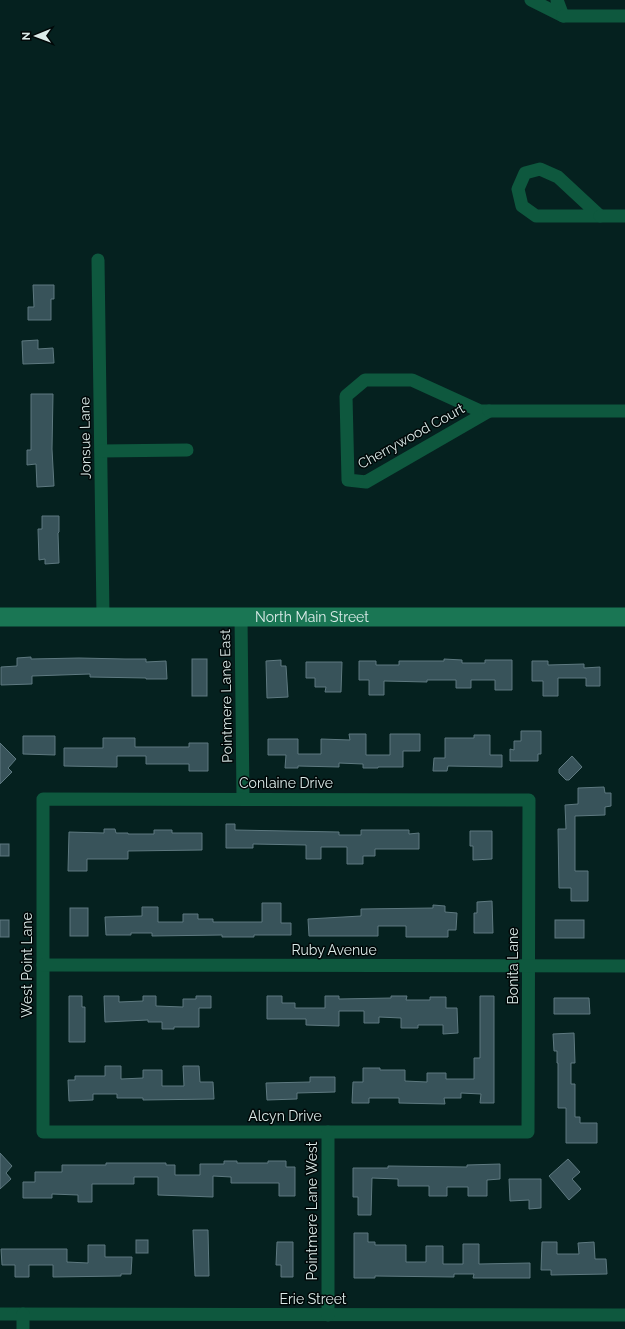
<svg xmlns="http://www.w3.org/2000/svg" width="625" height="1329" font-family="Raleway,sans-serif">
<rect width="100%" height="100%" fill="#05211f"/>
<g fill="#38535a" stroke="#5e7980">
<polygon points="33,285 54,285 54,299 51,299 51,320 28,320 28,307 34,307"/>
<polygon points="38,340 38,349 53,348 54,363 23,364 22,341"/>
<polygon points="31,394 53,394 52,449 54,486 37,487 36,464 27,465 27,450 31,450"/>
<polygon points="42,516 59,516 59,532 58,533 59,563 45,564 45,559 39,560 38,529 42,529"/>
<polygon points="31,657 31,659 79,658 125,659 146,659 146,662 166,661 167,679 146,679 146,678 90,677 90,674 32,676 32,684 1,685 1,667 17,666 17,658"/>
<rect x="192" y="659" width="15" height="37"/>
<polygon points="444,659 462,660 462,663 485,663 485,660 512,660 512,690 495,690 495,680 471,680 471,688 456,688 456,680 427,680 427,682 384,681 384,695 369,695 369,680 359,680 359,661 376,661 376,665 399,665 399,661 444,661"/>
<polygon points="281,660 281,666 286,666 288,697 267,698 266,661"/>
<polygon points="532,661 548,661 548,665 584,664 584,668 600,667 600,686 586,686 586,678 558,678 558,696 543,696 543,681 532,681"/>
<polygon points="306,662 342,662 341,692 325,692 326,687 315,687 315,678 306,678"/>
<polygon points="521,731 541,731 541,754 538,754 538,761 510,761 510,749 514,750 514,741 521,741"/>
<polygon points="349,734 366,734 366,755 390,755 390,734 420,734 420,751 403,751 403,767 378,767 378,768 363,768 363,764 339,763 339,767 298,766 298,768 285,768 286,755 268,755 268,739 298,739 298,754 321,754 321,739 350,740"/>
<polygon points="474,735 490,735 490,755 502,755 502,767 448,766 447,771 433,771 434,758 445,758 445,738 474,738"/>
<polygon points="23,736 55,736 55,755 23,754"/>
<polygon points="103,738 135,738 135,747 189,747 189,743 208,743 208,771 189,771 189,764 146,764 146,756 117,756 117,767 64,766 64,748 103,748"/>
<polygon points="0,743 16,759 8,768 12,772 0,784"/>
<polygon points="572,756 582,767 569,780 566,780 559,773 559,769"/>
<polygon points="604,787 605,793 611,793 611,806 605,807 605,815 575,816 575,871 588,871 588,901 571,901 571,888 559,888 558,829 566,829 565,805 578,804 578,788"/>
<polygon points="226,824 235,824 235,830 339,832 339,835 361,835 361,830 409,830 409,834 419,833 419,849 375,849 375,856 363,856 363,864 347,864 347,847 321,847 321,859 306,859 306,845 253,844 253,848 226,848"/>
<polygon points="104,829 115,829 116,833 128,833 128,834 154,834 154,830 172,830 172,833 202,833 202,850 128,851 128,859 87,859 87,871 68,871 69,832 104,833"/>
<polygon points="470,831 492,831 492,859 473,860 473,846 470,846"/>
<rect x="0" y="844" width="9" height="12"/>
<polygon points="492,901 493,933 474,933 474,913 477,913 477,902"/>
<polygon points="262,903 281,903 281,923 291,923 291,935 254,935 254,937 222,937 222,935 152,936 152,933 131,933 131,935 106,935 105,917 142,916 142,907 158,907 158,922 183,922 183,914 198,914 198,919 213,919 213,922 262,922"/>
<polygon points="433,905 445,906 445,912 457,913 456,930 448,930 448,937 406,937 406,926 378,926 378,936 309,936 308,919 361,916 361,909 433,908"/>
<rect x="70" y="908" width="18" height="28"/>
<rect x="0" y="920" width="9" height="17"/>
<rect x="555" y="920" width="29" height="18"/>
<polygon points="69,996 82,996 82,1007 85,1007 85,1042 69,1042"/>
<polygon points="104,996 119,996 119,1002 143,1001 143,996 156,996 156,1006 183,1007 183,999 196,999 196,996 211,996 211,1008 199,1008 199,1027 174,1027 174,1029 162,1029 162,1022 148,1022 148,1020 105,1022"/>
<polygon points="267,996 282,996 282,1003 295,1003 295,1008 325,1008 325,996 339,996 339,999 391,998 391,996 407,996 406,1000 430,1000 430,997 446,997 446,1008 457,1008 458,1033 443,1034 443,1025 418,1025 418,1028 401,1028 401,1018 379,1017 379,1023 364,1023 364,1011 339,1011 339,1026 306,1025 306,1019 267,1019"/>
<polygon points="480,996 494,996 494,1103 480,1103 481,1094 461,1093 461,1098 444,1098 445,1104 399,1103 399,1098 369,1098 369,1103 352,1103 353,1082 363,1082 363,1068 380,1068 380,1070 405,1070 405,1081 427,1082 427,1073 446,1073 446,1079 474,1079 474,1058 480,1058"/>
<polygon points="554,998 589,998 590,1014 554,1014"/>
<polygon points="574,1033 575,1063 571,1063 571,1084 575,1084 575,1117 580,1117 580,1123 597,1123 597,1143 566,1143 566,1108 558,1108 558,1063 557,1063 557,1051 554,1051 553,1034"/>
<polygon points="105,1066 121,1066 121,1079 143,1078 143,1070 162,1070 162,1086 184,1086 183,1066 199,1066 200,1082 213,1082 214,1099 143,1100 143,1098 117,1098 117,1094 93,1094 93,1100 69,1101 68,1080 75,1080 75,1076 105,1076"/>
<polygon points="310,1077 335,1077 335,1092 297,1093 297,1099 267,1100 266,1083 310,1082"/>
<polygon points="0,1153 12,1166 6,1173 11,1179 0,1189"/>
<polygon points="568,1159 580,1172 572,1179 581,1189 569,1200 549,1176"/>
<polygon points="224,1161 237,1161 237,1163 268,1163 268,1161 286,1161 286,1167 295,1167 295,1196 279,1196 279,1183 231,1183 231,1177 213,1176 213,1197 158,1195 158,1177 134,1177 134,1184 92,1184 92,1202 78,1202 78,1195 52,1194 52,1198 23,1198 23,1182 35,1182 35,1172 62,1172 62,1165 106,1165 106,1163 166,1163 166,1165 175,1165 175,1175 200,1175 200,1164 224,1164"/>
<polygon points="500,1164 500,1179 487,1180 487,1196 468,1196 468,1187 447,1187 447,1196 429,1196 429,1186 398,1186 398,1179 372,1178 371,1215 358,1215 358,1197 353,1197 353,1168 388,1168 388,1166 467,1167 467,1165"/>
<polygon points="509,1179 541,1179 541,1208 529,1209 529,1200 510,1201"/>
<polygon points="193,1230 208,1230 209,1276 195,1276"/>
<polygon points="354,1233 368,1233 368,1242 375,1242 375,1245 406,1245 406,1262 426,1262 426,1246 443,1246 443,1264 463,1264 463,1244 479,1244 479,1264 530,1263 530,1278 473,1278 474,1274 454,1274 454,1277 375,1276 375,1278 354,1278"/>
<rect x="136" y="1240" width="12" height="13"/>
<polygon points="277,1242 293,1242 293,1277 281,1277 281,1265 276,1265"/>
<polygon points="542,1242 557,1242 557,1254 579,1254 578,1243 594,1242 595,1259 606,1259 607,1274 551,1275 551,1270 541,1270"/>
<polygon points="88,1245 105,1245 105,1257 132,1257 131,1274 121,1274 121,1276 53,1277 53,1265 29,1265 29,1277 15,1277 15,1265 2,1265 1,1249 67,1249 67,1262 88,1263"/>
</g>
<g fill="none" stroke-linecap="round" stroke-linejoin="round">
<g stroke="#0e583e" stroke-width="13">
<polyline points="531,0 563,16 557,0"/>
<polyline points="563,16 625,16"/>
<polygon points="540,169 558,177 600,216 536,216 522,206 518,189 525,173"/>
<polyline points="600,216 625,216"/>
<polyline points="98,260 103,616"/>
<polygon points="365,380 412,380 480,411 489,411 366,482 348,480 346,396"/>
<polyline points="489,411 625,411"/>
<polyline points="101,451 187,450"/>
<polyline points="241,617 243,799"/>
<polygon points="43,799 529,800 528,1132 43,1132"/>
<polyline points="43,965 625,966"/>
<polyline points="0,1314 625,1315"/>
<polyline points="23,1314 23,1329"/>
<polyline points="328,1315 328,1132"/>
</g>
<path stroke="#1a7654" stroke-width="19" id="s1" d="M0 617H625"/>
</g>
<g text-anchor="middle" stroke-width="3" stroke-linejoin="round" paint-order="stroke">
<g font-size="14" fill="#dbebe9" stroke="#010808">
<text transform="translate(411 436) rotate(-29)" y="5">Cherrywood Court</text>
<text transform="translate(85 438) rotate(-91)" y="5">Jonsue Lane</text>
<text dy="5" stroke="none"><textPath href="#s1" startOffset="312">North Main Street</textPath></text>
<text transform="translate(226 696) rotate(-91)" y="5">Pointmere Lane East</text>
<text x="286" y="788">Conlaine Drive</text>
<text x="334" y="955">Ruby Avenue</text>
<text transform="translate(27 965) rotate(-90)" y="5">West Point Lane</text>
<text transform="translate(513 966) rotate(-90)" y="5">Bonita Lane</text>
<text x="285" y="1121">Alcyn Drive</text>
<text transform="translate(312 1211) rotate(-90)" y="5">Pointmere Lane West</text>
<text x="313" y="1304">Erie Street</text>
</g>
</g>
<g transform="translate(36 36) rotate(269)" stroke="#010808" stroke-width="3" paint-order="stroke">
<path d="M0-3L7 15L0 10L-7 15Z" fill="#dbebe9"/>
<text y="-6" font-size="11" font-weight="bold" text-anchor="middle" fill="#dbebe9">N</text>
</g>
</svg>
